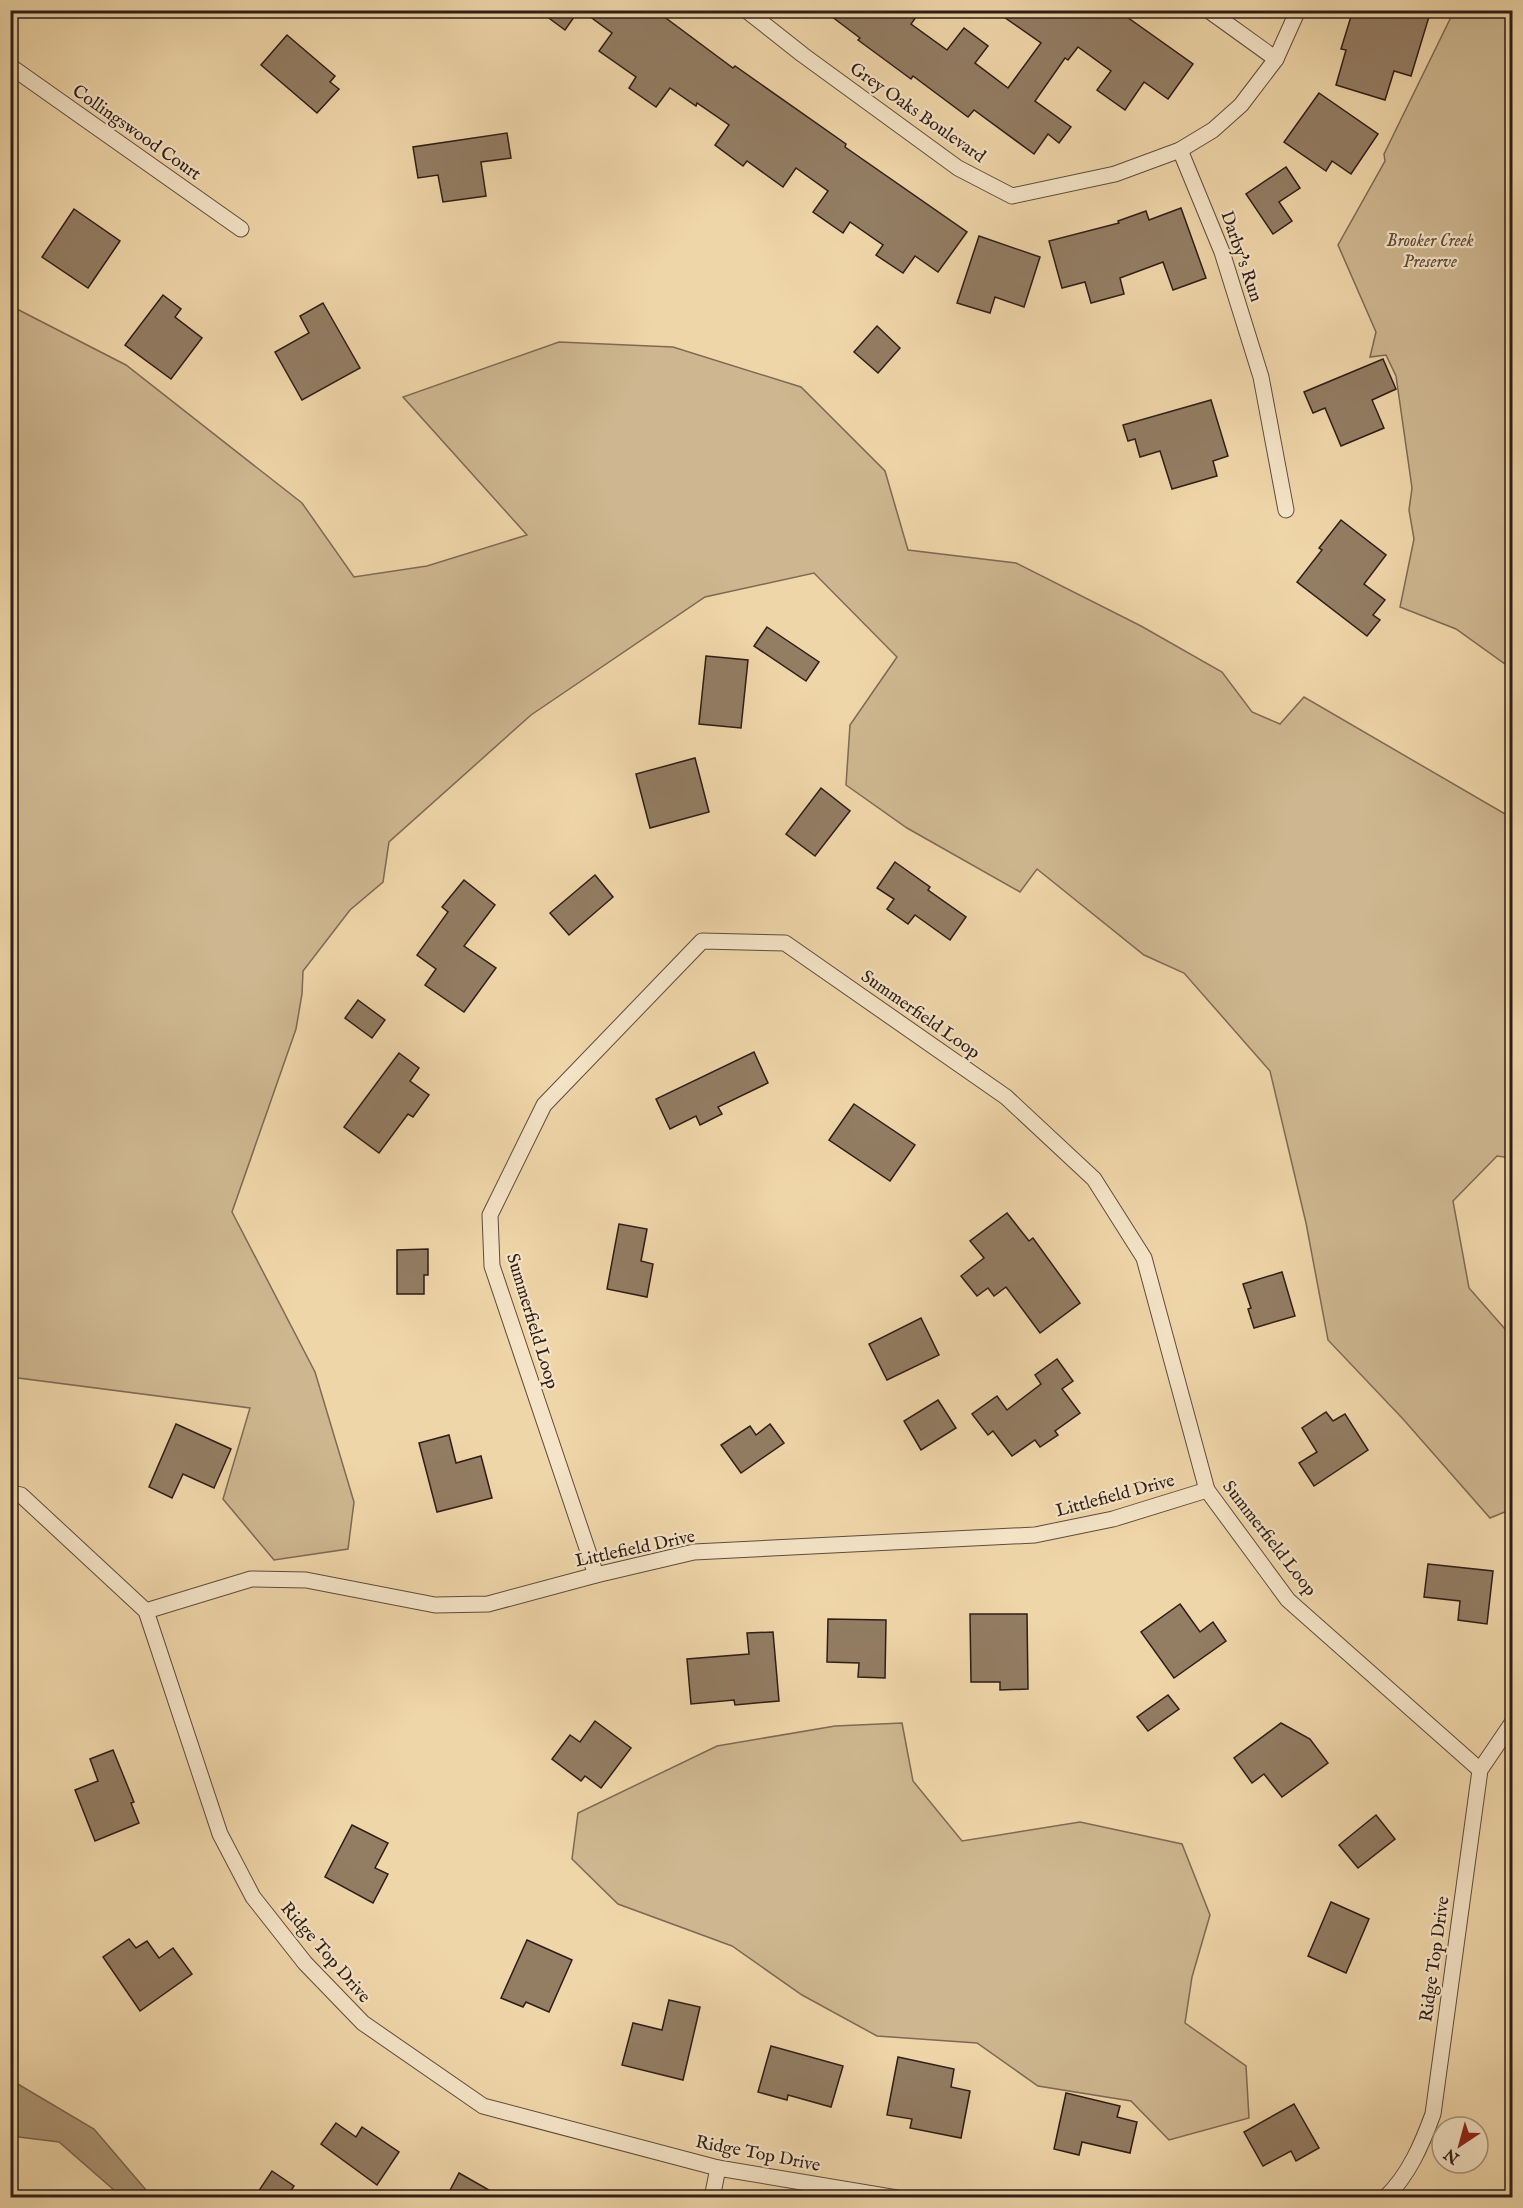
<svg xmlns="http://www.w3.org/2000/svg" width="1523" height="2208" font-family="'IM FELL English',serif">
<rect width="100%" height="100%" fill="#efd6a9"/>
<filter id="stains"><feTurbulence type="fractalNoise" baseFrequency=".00333" numOctaves="4"/><feColorMatrix values="0 0 0 0 .2 0 0 0 0 .09 0 0 0 0 .02 0 0 0 .5 -.17"/></filter>
<radialGradient id="worn" r=".72"><stop offset=".6" stop-color="#630" stop-opacity="0"/><stop offset="1" stop-color="#630" stop-opacity=".3"/></radialGradient>
<g fill="#ceb790" stroke="#7e6a54" stroke-width="1.5">
<polygon points="1454,11 1512,11 1512,669 1456,629 1400,607 1414,539 1409,510 1412,488 1396,376 1386,355 1370,357 1376,332 1338,245 1385,161 1384,154"/>
<polygon points="11,306 126,365 302,503 354,577 427,566 527,535 403,397 559,342 673,347 801,387 885,471 908,550 1016,563 1141,626 1222,672 1252,712 1280,724 1304,697 1512,818 1512,1158 1497,1156 1453,1201 1469,1288 1512,1337 1512,1509 1490,1518 1403,1419 1328,1340 1306,1223 1270,1071 1184,973 1144,955 1037,869 1020,892 907,828 846,785 850,725 897,657 814,573 705,597 531,715 389,842 383,882 350,910 303,971 302,994 296,1029 232,1212 315,1372 354,1502 348,1549 274,1560 223,1499 250,1408 11,1377"/>
<polygon points="902,1723 913,1781 962,1841 1080,1822 1182,1844 1210,1915 1192,1977 1185,2023 1246,2066 1249,2118 1169,2140 1131,2101 1038,2086 977,2043 877,2036 802,1995 732,1946 618,1904 572,1859 578,1813 717,1746 835,1726"/>
</g>
<polygon fill="#ae9777" stroke="#7b6651" stroke-width="1.5" points="11,2080 94,2129 152,2197 122,2197 59,2142 11,2136"/>
<g fill="#937d63" stroke="#2f1d17" stroke-width="1.5">
<polygon points="538,10 579,10 565,30"/>
<polygon points="581,10 655,10 733,68 735,66 846,144 845,147 967,232 938,272 915,256 903,273 876,255 883,245 850,222 843,233 813,212 828,191 796,168 783,187 747,161 743,166 715,145 729,125 697,103 696,106 670,88 656,107 629,88 636,77 599,51 612,33"/>
<polygon points="823,10 921,10 911,24 947,50 964,28 988,46 975,63 1008,88 1041,43 994,10 1117,10 1193,64 1168,99 1144,82 1125,110 1097,90 1111,71 1078,47 1068,60 1065,58 1035,101 1071,127 1059,143 1048,134 1034,154 974,110 968,117 913,76 911,79 858,40 860,38"/>
<polygon points="1353,10 1431,10 1411,76 1394,71 1385,100 1336,85 1346,50 1341,49"/>
<polygon points="287,35 335,76 330,82 339,89 317,113 261,65"/>
<polygon points="1319,93 1378,134 1351,174 1332,161 1326,171 1284,142"/>
<polygon points="507,133 511,158 481,162 486,196 443,202 438,175 418,178 413,147"/>
<polygon points="1286,167 1300,188 1279,202 1292,221 1273,234 1246,194"/>
<polygon points="1181,208 1206,278 1173,290 1163,262 1120,278 1124,294 1091,303 1085,282 1062,288 1049,241 1119,223 1118,221 1146,211 1149,220"/>
<polygon points="74,209 120,241 88,288 42,257"/>
<polygon points="979,236 1040,257 1024,307 995,297 990,313 957,303"/>
<polygon points="163,295 181,309 175,317 202,338 171,379 125,345"/>
<polygon points="323,303 360,368 302,400 275,352 309,333 300,316"/>
<polygon points="877,326 900,348 878,373 854,352"/>
<polygon points="1383,359 1396,389 1372,400 1384,428 1341,446 1325,408 1313,413 1304,392"/>
<polygon points="1211,400 1228,456 1213,461 1217,476 1172,489 1160,451 1140,457 1135,439 1128,441 1123,425"/>
<polygon points="1341,520 1386,555 1364,584 1385,600 1373,615 1380,620 1367,636 1297,582 1322,550 1319,548"/>
<polygon points="767,627 819,662 806,681 754,646"/>
<polygon points="706,656 748,660 741,728 699,724"/>
<polygon points="695,758 709,812 650,828 636,774"/>
<polygon points="821,788 850,811 815,856 786,834"/>
<polygon points="895,862 930,887 928,890 966,917 950,940 915,915 908,924 887,909 894,899 877,888"/>
<polygon points="595,875 613,897 569,935 550,913"/>
<polygon points="464,880 495,905 464,946 496,968 464,1012 425,985 436,969 417,955 448,912 442,907"/>
<polygon points="358,1000 385,1020 372,1038 345,1018"/>
<polygon points="754,1052 768,1083 718,1107 722,1114 700,1125 696,1116 670,1129 656,1099"/>
<polygon points="399,1053 419,1068 410,1081 429,1095 413,1117 408,1114 379,1153 344,1127"/>
<polygon points="854,1104 915,1145 890,1181 829,1140"/>
<polygon points="1007,1213 1029,1241 1033,1238 1080,1303 1040,1333 1006,1287 994,1296 988,1288 977,1296 961,1276 984,1258 970,1241"/>
<polygon points="619,1224 647,1229 641,1261 653,1264 647,1297 607,1289"/>
<polygon points="428,1249 428,1275 424,1275 424,1294 397,1294 397,1250"/>
<polygon points="1282,1272 1295,1316 1254,1328 1248,1309 1251,1308 1243,1284"/>
<polygon points="921,1318 939,1355 887,1380 869,1344"/>
<polygon points="1057,1359 1073,1381 1062,1389 1080,1413 1055,1431 1058,1435 1040,1447 1035,1440 1012,1456 993,1431 988,1435 972,1414 997,1396 1007,1410 1041,1384 1035,1375"/>
<polygon points="938,1400 956,1428 921,1450 904,1421"/>
<polygon points="1326,1412 1333,1421 1345,1414 1368,1450 1314,1486 1299,1463 1317,1452 1302,1428"/>
<polygon points="176,1424 231,1449 214,1488 183,1474 172,1498 149,1487"/>
<polygon points="770,1424 784,1443 741,1473 721,1445 750,1426 756,1435"/>
<polygon points="449,1435 456,1463 481,1456 492,1498 437,1512 419,1443"/>
<polygon points="1428,1564 1493,1571 1487,1624 1458,1620 1460,1601 1424,1597"/>
<polygon points="1180,1604 1200,1632 1213,1622 1226,1641 1174,1678 1141,1632"/>
<polygon points="970,1614 1027,1614 1028,1689 1000,1690 1000,1682 971,1682"/>
<polygon points="828,1619 886,1620 885,1678 858,1677 859,1663 827,1662"/>
<polygon points="773,1632 779,1701 735,1705 734,1700 691,1704 687,1659 749,1654 747,1633"/>
<polygon points="1168,1695 1179,1709 1148,1731 1137,1717"/>
<polygon points="595,1721 631,1748 601,1788 585,1776 581,1781 552,1759 570,1735 580,1742"/>
<polygon points="1281,1723 1310,1739 1328,1763 1282,1797 1264,1774 1252,1783 1234,1758"/>
<polygon points="113,1750 134,1802 131,1803 139,1823 95,1841 75,1790 98,1781 90,1759"/>
<polygon points="1376,1815 1395,1839 1358,1868 1339,1845"/>
<polygon points="352,1825 388,1843 375,1868 388,1874 373,1903 325,1877"/>
<polygon points="1331,1902 1369,1919 1346,1973 1308,1956"/>
<polygon points="129,1939 136,1948 147,1941 159,1958 173,1948 192,1974 140,2011 103,1957"/>
<polygon points="527,1940 572,1960 549,2012 526,2002 523,2007 501,1998"/>
<polygon points="669,2000 700,2007 683,2080 622,2065 633,2023 662,2030"/>
<polygon points="771,2046 843,2066 831,2107 788,2095 787,2100 758,2092"/>
<polygon points="898,2057 954,2069 951,2087 970,2091 961,2138 910,2128 912,2119 887,2115"/>
<polygon points="1066,2093 1120,2106 1117,2117 1137,2122 1130,2153 1082,2142 1079,2155 1054,2149"/>
<polygon points="1294,2104 1319,2148 1296,2161 1291,2151 1263,2166 1244,2132"/>
<polygon points="336,2123 356,2137 362,2127 399,2152 377,2185 321,2144"/>
<polygon points="272,2171 294,2186 286,2198 254,2198"/>
<polygon points="459,2173 503,2198 446,2198"/>
</g>
<g fill="none" stroke-linecap="round" stroke-linejoin="round">
<defs>
<g id="street">
<polyline points="746,10 803,55 958,168 1012,196 1115,174 1180,150 1213,130 1241,105 1276,59 1298,10"/>
<polyline points="1208,10 1276,59"/>
<polyline points="10,66 241,229"/>
<polyline points="1180,150 1222,252 1261,377 1286,510"/>
<polyline points="10,1493 21,1495 146,1611 220,1834 253,1897 305,1963 363,2023 483,2106 718,2168 897,2198"/>
<polyline points="596,1575 492,1266 490,1215 544,1105 702,941 785,943 1006,1097 1094,1179 1144,1258 1207,1490 1288,1600 1480,1770"/>
<polyline points="146,1611 251,1579 306,1580 435,1605 488,1604 596,1575 694,1552 1035,1535 1113,1519 1207,1490"/>
<polyline points="712,2198 718,2168"/>
<path d="M1385 2198C1409 2175 1422 2144 1433 2114L1480 1770 1512 1723"/>
</g>
</defs>
<use href="#street" stroke="#5f4b3c" stroke-width="17"/>
<use href="#street" stroke="#f5e4c7" stroke-width="15"/>
</g>
<g text-anchor="middle" stroke-width="4.5" stroke-linejoin="round" paint-order="stroke">
<g font-size="18" fill="#2f1d17" stroke="#f5e4c7">
<text transform="translate(918 112) rotate(35)" y="6">Grey Oaks Boulevard</text>
<text transform="translate(137 132) rotate(35)" y="6">Collingswood Court</text>
<text transform="translate(1242 256) rotate(71)" y="6">Darby's Run</text>
<text transform="translate(921 1014) rotate(35)" y="6">Summerfield Loop</text>
<text transform="translate(533 1321) rotate(73)" y="6">Summerfield Loop</text>
<text transform="translate(1115 1495) rotate(-15)" y="6">Littlefield Drive</text>
<text transform="translate(1270 1538) rotate(52)" y="6">Summerfield Loop</text>
<text transform="translate(635 1548) rotate(-12)" y="6">Littlefield Drive</text>
<text transform="translate(326 1952) rotate(49)" y="6">Ridge Top Drive</text>
<text transform="translate(1434 1959) rotate(-82)" y="6">Ridge Top Drive</text>
<text transform="translate(758 2153) rotate(11)" y="6">Ridge Top Drive</text>
</g>
<g font-size="18" font-style="italic" fill="#5f4b3b" stroke="#f5e4c7">
<text x="1430" y="246">Brooker Creek<tspan x="1430" dy="21">Preserve</tspan></text>
</g>
</g>
<rect width="1523" height="2208" fill="none" stroke="#efd6a9" stroke-width="36"/>
<rect x="12" y="12" width="1499" height="2184" fill="none" stroke="#2f1d17" stroke-width="3"/>
<rect x="18" y="18" width="1487" height="2172" fill="none" stroke="#2f1d17" stroke-width="1.5"/>
<g transform="translate(1460 2145) rotate(216)"><circle r="28" fill="#f5e4c7" stroke="#a69481" stroke-width="1.5"/>
<path d="M0-4.5L10 22L0 15L-10 22Z" fill="#8f2418"/>
<text y="-9" font-size="16" font-weight="bold" text-anchor="middle" fill="#2f1d17">N</text>
</g>
<rect width="100%" height="100%" filter="url(#stains)"/>
<rect width="100%" height="100%" fill="url(#worn)"/>
</svg>
